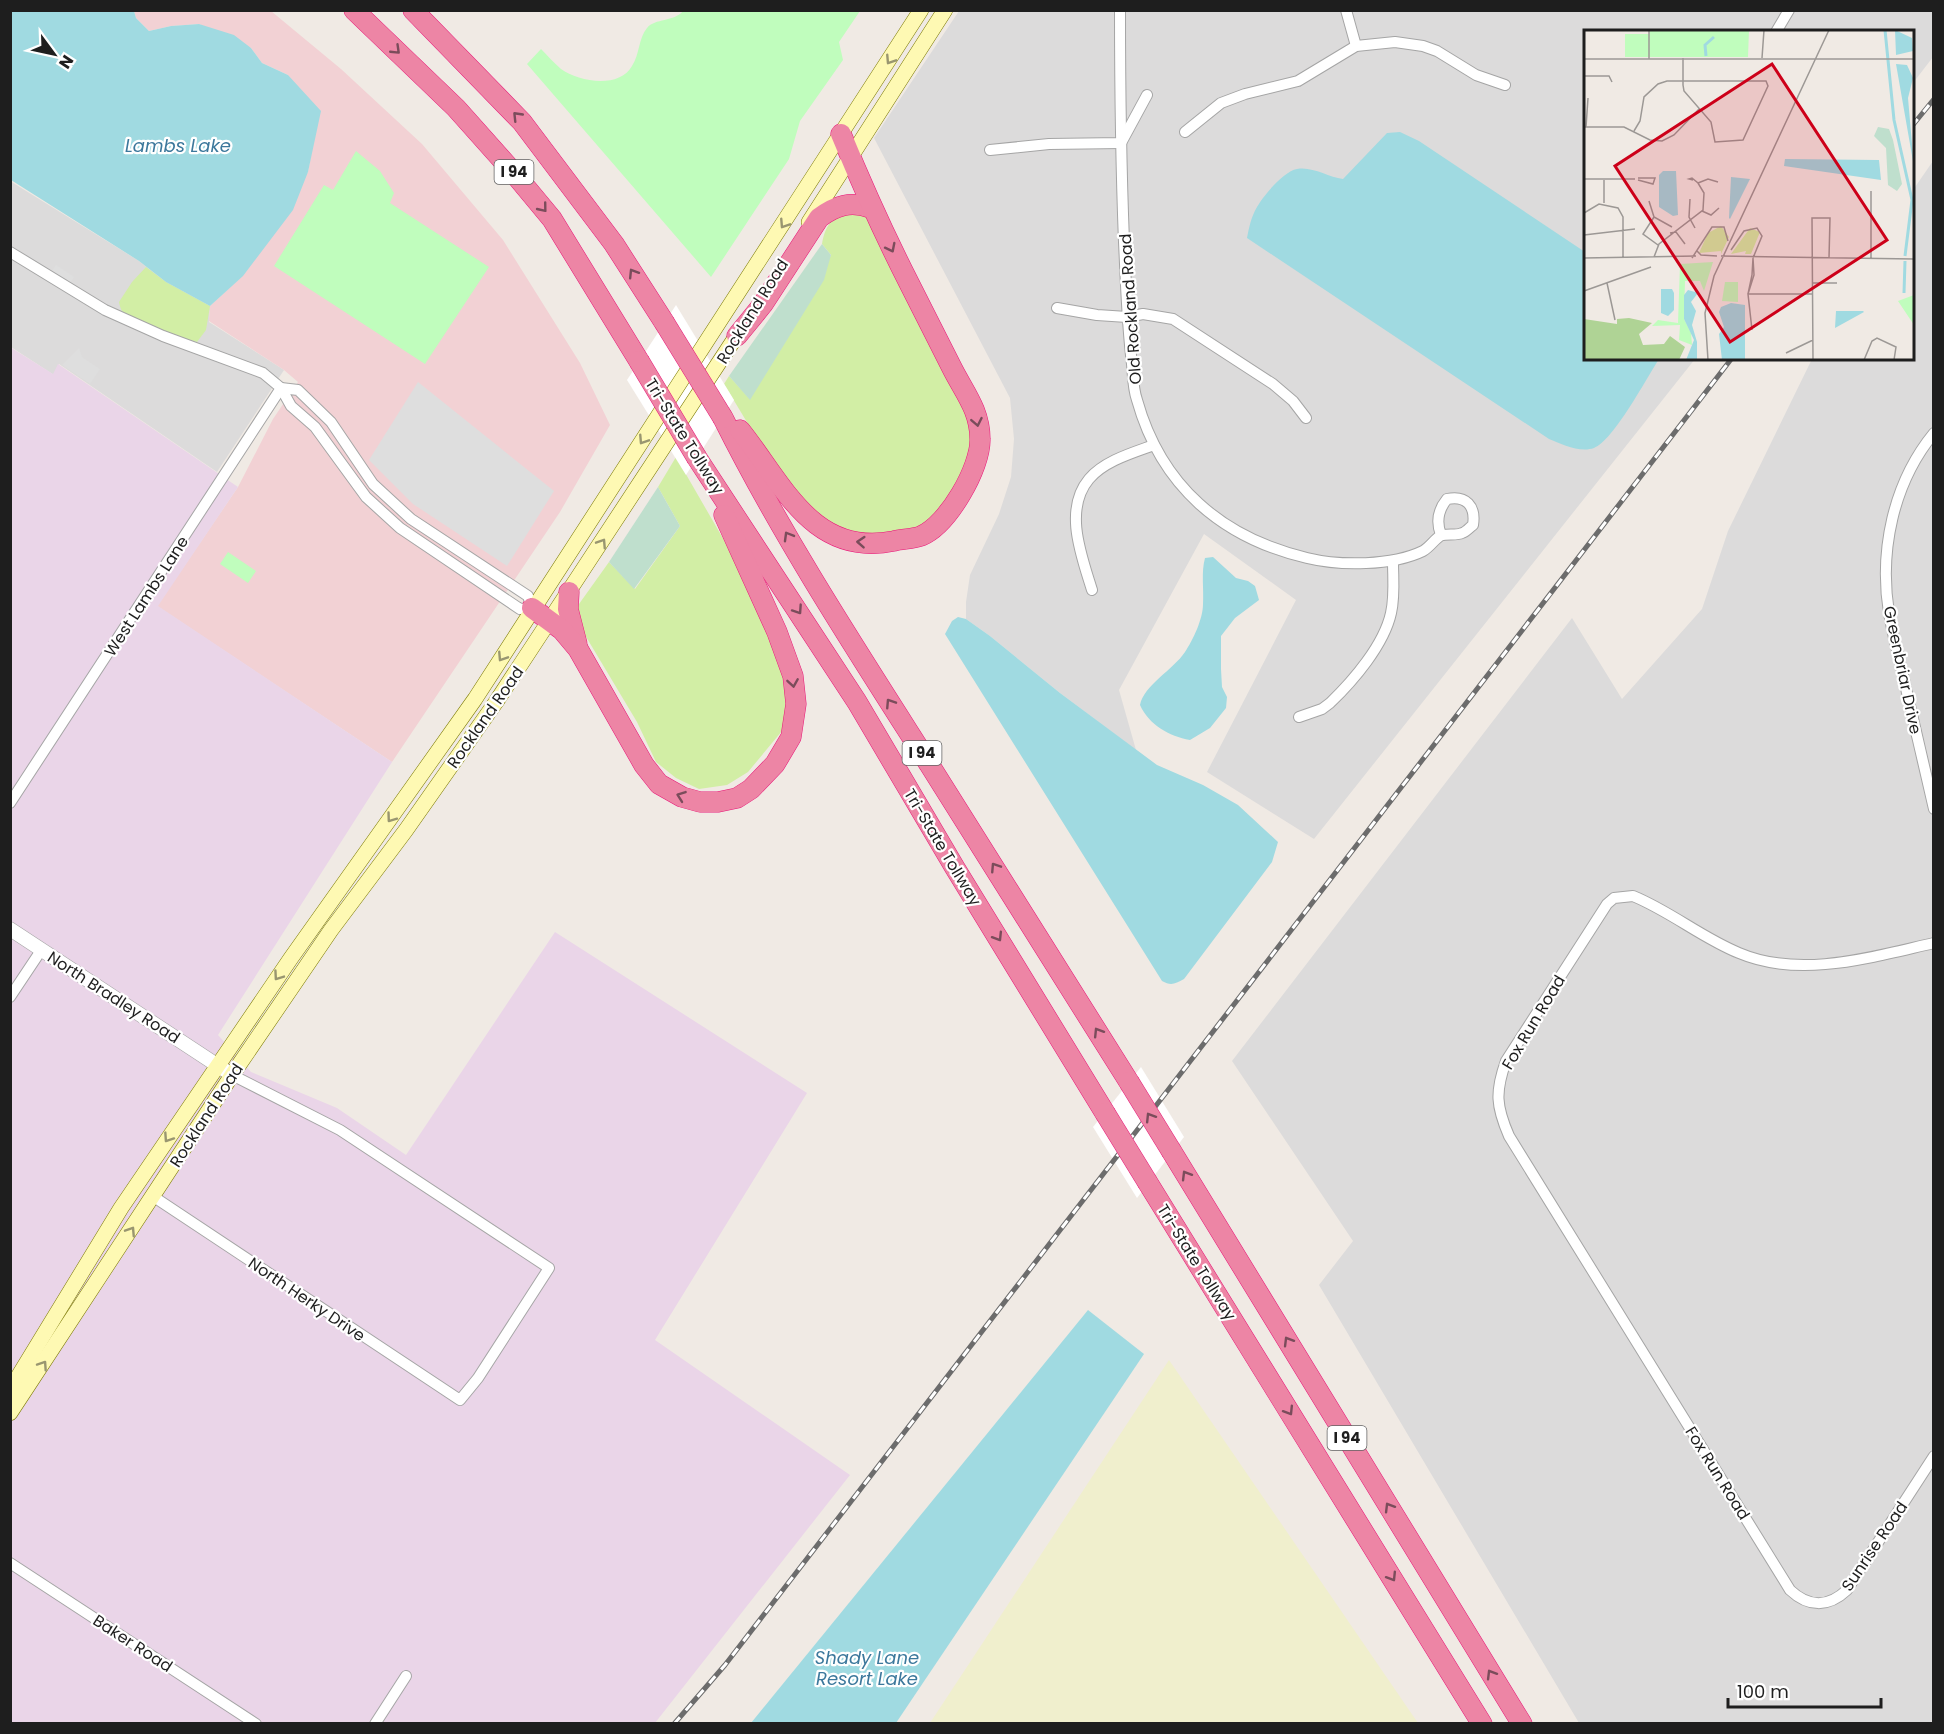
<svg xmlns="http://www.w3.org/2000/svg" width="1944" height="1734" font-family="Poppins,sans-serif">
<rect width="100%" height="100%" fill="#f0eae4"/>
<g fill="#dcdbdb">
<polygon points="959,11 1933,11 1933,57 1913,83 1912,32 1586,32 1586,358 1695,359 1314,839 1207,772 1296,600 1204,534 1119,690 1136,750 1060,693 990,636 966,619 966,602 970,575 999,514 1011,477 1014,439 1010,398 874,138"/>
<polygon points="1933,161 1933,1723 1579,1723 1319,1285 1353,1241 1232,1061 1572,618 1622,699 1702,609 1728,531 1812,359 1912,358 1913,190"/>
<polygon points="10,181 139,261 166,282 210,306 209,322 284,370 217,472 59,364 54,375 11,347"/>
</g>
<polygon fill="#f2d1d4" points="134,11 271,11 341,69 422,144 503,240 580,363 610,425 560,512 392,762 157,606 238,487 273,419 298,382 284,370 209,321 210,306 243,275 308,172 312,150 288,75 262,63 251,48 199,24 171,26 149,31 136,18"/>
<polygon fill="#ead5e8" points="10,347 53,374 58,364 238,487 158,606 392,762 218,1035 251,1072 337,1108 406,1155 555,932 807,1093 655,1340 850,1475 655,1723 11,1723"/>
<polygon fill="#f0efcd" points="1169,1360 1418,1723 930,1723"/>
<g fill="#d2eea5">
<path d="M844 211 857 212 880 225 978 439 967 479 919 536 868 539 820 521 771 462 724 384 729 376 750 399 831 255 822 244C825 227 830 220 844 211Z"/>
<path d="M146 267 166 282 210 306 206 330 197 342C177 336 134 328 122 311 121 310 119 303 119 302L132 282Z"/>
<polygon points="676,457 736,561 773,640 789,685 782,731 748,772 727,785 699,789 676,778 656,762 637,722 579,625 575,613 579,604 609,562 635,589 680,526 658,487"/>
</g>
<g fill="#bfdfcd">
<polygon points="822,244 831,255 824,280 750,400 729,376"/>
<polygon points="658,487 680,526 634,589 609,562"/>
</g>
<g fill="#c0fdbd">
<path d="M683 11H860L839 42 843 60 800 121 789 159 711 277 527 64 541 49C548 56 554 63 561 69 579 82 619 89 632 66 640 54 638 39 647 28 655 18 674 22 683 11Z"/>
<polygon points="356,151 380,171 394,193 390,203 489,267 425,364 274,266 324,185 333,190"/>
<polygon points="228,552 256,571 248,583 220,564"/>
</g>
<g fill="#dedede">
<polygon points="56,265 74,277 70,283 52,271"/>
<polygon points="79,348 82,357 100,369 90,384 62,365"/>
<polygon points="418,382 554,491 507,566 413,504 369,460"/>
</g>
<g fill="#a0dae1">
<polygon points="10,11 134,11 136,18 149,31 171,26 199,24 234,35 251,48 262,63 288,75 321,111 308,172 293,210 243,276 210,306 166,282 139,261 11,180"/>
<path d="M1400 132 1419 141 1585 252 1586 358 1659 359C1646 379 1614 440 1594 448 1580 453 1561 444 1549 439L1247 238C1249 228 1251 217 1257 207 1263 196 1284 171 1297 169 1312 166 1328 177 1343 179L1387 133Z"/>
<path d="M1213 557 1236 578 1248 581 1255 586 1259 600 1235 618 1221 636V669L1222 687 1227 697 1226 708 1210 728 1190 740C1169 736 1149 725 1140 705 1144 685 1173 670 1185 652 1193 640 1203 619 1203 604 1204 589 1201 572 1205 558Z"/>
<path d="M958 617 966 619 990 636 1060 693 1157 765 1203 785 1238 805 1278 842 1272 862 1184 979C1175 984 1171 986 1162 981L945 634 952 621Z"/>
<polygon points="1088,1310 1144,1354 896,1723 751,1723"/>
</g>
<g fill="#fff">
<polygon points="676,305 734,400 686,475 627,380"/>
<polygon points="1141,1067 1184,1137 1137,1198 1093,1127"/>
</g>
<g fill="none" stroke-linecap="round" stroke-linejoin="round">
<defs>
<g id="minor">
<path d="M1120 10C1120 88 1121 165 1124 242 1126 283 1127 324 1132 364 1133 376 1133 389 1137 400 1161 486 1222 538 1307 558 1340 566 1392 566 1423 551 1430 547 1434 540 1440 536 1446 533 1456 536 1462 533 1466 532 1470 527 1473 525 1476 506 1466 495 1447 499 1438 510 1436 522 1441 535"/>
<polyline points="1346,10 1356,46"/>
<polyline points="1776,32 1789,10"/>
<polyline points="1185,132 1221,103 1245,94 1298,81 1356,46 1395,42 1423,46 1437,51 1476,75 1505,85"/>
<polyline points="990,150 1049,144 1121,143 1147,95"/>
<polyline points="10,252 105,310 163,336 263,373 281,388 10,803"/>
<polyline points="1057,308 1097,315 1127,317 1143,314 1173,319 1273,384 1293,401 1306,418"/>
<polygon points="281,388 298,390 331,422 373,484 411,519 528,596 532,608 520,609 400,528 366,497 315,427 291,406"/>
<path d="M1934 433C1893 483 1879 551 1889 613 1893 637 1900 661 1905 684 1915 726 1924 767 1934 809"/>
<path d="M1092 590C1082 557 1063 510 1089 479 1104 461 1132 453 1154 445"/>
<path d="M1299 717 1322 709 1330 703C1353 681 1384 645 1391 613 1395 596 1393 579 1393 561"/>
<path d="M1934 943C1872 957 1800 979 1739 953 1702 938 1670 911 1633 896L1614 898 1607 904 1506 1061C1495 1092 1496 1106 1509 1136L1790 1590C1808 1607 1828 1608 1847 1590L1934 1456"/>
<polyline points="10,997 42,949"/>
<polyline points="154,1197 460,1400 478,1378 549,1268 340,1130 232,1075"/>
<polyline points="10,1563 256,1724"/>
<polyline points="375,1724 406,1676"/>
</g>
<polyline id="tertiary" points="10,929 232,1075"/>
<g id="secondary">
<polyline points="809,222 945,10"/>
<polyline points="10,1390 121,1208 291,958 475,699 921,10"/>
<polyline points="10,1413 232,1075 331,930 406,830 496,702 743,326"/>
</g>
<g id="motorway">
<polyline points="354,10 456,108 513,172 552,219 639,361"/>
<polyline points="413,10 522,122 614,244 664,322"/>
<path d="M737 336 763 304 819 218C836 205 851 201 871 208"/>
<path d="M723 418C783 538 857 651 929 764 996 870 1063 976 1129 1082"/>
<path d="M740 430C782 482 812 558 894 541 902 539 913 539 921 536 948 525 981 467 980 439 980 410 964 392 952 368 938 340 923 311 909 283 884 234 862 185 841 134"/>
<polyline points="697,458 857,702 955,868 1105,1113"/>
<polyline points="569,592 568,609 577,644"/>
<polyline points="532,608 562,630 578,649 644,765 659,784 682,797 700,802 718,802 737,798 751,789 775,764 791,737 796,704 793,676 777,632 724,515"/>
<polyline points="1172,1152 1522,1724"/>
<polyline points="1148,1183 1482,1724"/>
</g>
</defs>
<use href="#minor" stroke="#a5a5a5" stroke-width="12"/>
<use href="#tertiary" stroke="#a5a5a5" stroke-width="15"/>
<use href="#secondary" stroke="#7b7900" stroke-width="16"/>
<use href="#motorway" stroke="#e81778" stroke-width="21"/>
<use href="#minor" stroke="#fff" stroke-width="10"/>
<use href="#tertiary" stroke="#fff" stroke-width="14"/>
<use href="#secondary" stroke="#fef9b3" stroke-width="15"/>
<use href="#motorway" stroke="#ed85a5" stroke-width="20"/>
<defs>
<g id="rail">
<polyline points="1912,126 1934,99"/>
<polyline points="674,1724 725,1665 1732,358"/>
</g>
</defs>
<use href="#rail" stroke="#6c6c6c" stroke-width="5"/>
<use href="#rail" stroke="#fff" stroke-width="3" stroke-dasharray="9" stroke-linecap="butt"/>
<defs>
<g id="motorway-bridge">
<polyline points="664,322 723,418"/>
<polyline points="639,361 697,458"/>
<polyline points="1129,1082 1172,1152"/>
<polyline points="1105,1113 1148,1183"/>
</g>
</defs>
<use href="#motorway-bridge" stroke="#e81778" stroke-width="21" stroke-linecap="butt"/>
<use href="#motorway-bridge" stroke="#ed85a5" stroke-width="20"/>
</g>
<defs><path id="oneway-chevron" d="M-2-3.5L2.5 0L-2 3.5" fill="none" stroke-width="1.6" stroke-linecap="round" stroke-linejoin="round" transform="scale(1.5)"/></defs>
<g stroke="#7b4c5b">
<use href="#oneway-chevron" transform="translate(396 50) rotate(44)"/>
<use href="#oneway-chevron" transform="translate(517 116) rotate(-134)"/>
<use href="#oneway-chevron" transform="translate(543 208) rotate(51)"/>
<use href="#oneway-chevron" transform="translate(891 248) rotate(63)"/>
<use href="#oneway-chevron" transform="translate(633 273) rotate(-122)"/>
<use href="#oneway-chevron" transform="translate(977 422) rotate(79)"/>
<use href="#oneway-chevron" transform="translate(788 536) rotate(-120)"/>
<use href="#oneway-chevron" transform="translate(861 542) rotate(-176)"/>
<use href="#oneway-chevron" transform="translate(798 610) rotate(56)"/>
<use href="#oneway-chevron" transform="translate(793 683) rotate(81)"/>
<use href="#oneway-chevron" transform="translate(890 703) rotate(-123)"/>
<use href="#oneway-chevron" transform="translate(681 796) rotate(-160)"/>
<use href="#oneway-chevron" transform="translate(995 867) rotate(-123)"/>
<use href="#oneway-chevron" transform="translate(998 937) rotate(58)"/>
<use href="#oneway-chevron" transform="translate(1098 1032) rotate(-122)"/>
<use href="#oneway-chevron" transform="translate(1150 1117) rotate(-122)"/>
<use href="#oneway-chevron" transform="translate(1186 1175) rotate(-121)"/>
<use href="#oneway-chevron" transform="translate(1288 1341) rotate(-121)"/>
<use href="#oneway-chevron" transform="translate(1289 1411) rotate(58)"/>
<use href="#oneway-chevron" transform="translate(1389 1507) rotate(-121)"/>
<use href="#oneway-chevron" transform="translate(1392 1577) rotate(58)"/>
<use href="#oneway-chevron" transform="translate(1491 1674) rotate(-121)"/>
</g>
<g stroke="#999670">
<use href="#oneway-chevron" transform="translate(890 60) rotate(123)"/>
<use href="#oneway-chevron" transform="translate(784 224) rotate(123)"/>
<use href="#oneway-chevron" transform="translate(643 440) rotate(123)"/>
<use href="#oneway-chevron" transform="translate(602 543) rotate(-57)"/>
<use href="#oneway-chevron" transform="translate(502 657) rotate(123)"/>
<use href="#oneway-chevron" transform="translate(391 818) rotate(126)"/>
<use href="#oneway-chevron" transform="translate(278 976) rotate(125)"/>
<use href="#oneway-chevron" transform="translate(168 1138) rotate(124)"/>
<use href="#oneway-chevron" transform="translate(131 1231) rotate(-57)"/>
<use href="#oneway-chevron" transform="translate(43 1365) rotate(-56)"/>
</g>
<g text-anchor="middle" stroke-width="4.5" stroke-linejoin="round" paint-order="stroke">
<g fill="#fff" stroke="#626262" stroke-width="1.5">
<rect x="494.5" y="160" width="39" height="24" rx="4.5"/>
<rect x="902.5" y="741" width="39" height="24" rx="4.5"/>
<rect x="1327.5" y="1426" width="39" height="24" rx="4.5"/>
</g>
<g font-size="15" font-weight="bold" fill="#1e1e1e">
<text x="514" y="177">I 94</text>
<text x="922" y="758">I 94</text>
<text x="1347" y="1443">I 94</text>
</g>
<g font-size="16" fill="#1e1e1e" stroke="#fff">
<text transform="translate(1130 309) rotate(-94)" y="6">Old Rockland Road</text>
<text transform="translate(752 311) rotate(-58)" y="6">Rockland Road</text>
<text transform="translate(685 436) rotate(58)" y="6">Tri-State Tollway</text>
<text transform="translate(146 596) rotate(-57)" y="6">West Lambs Lane</text>
<text transform="translate(1903 670) rotate(78)" y="6">Greenbriar Drive</text>
<text transform="translate(485 717) rotate(-55)" y="6">Rockland Road</text>
<text transform="translate(943 847) rotate(59)" y="6">Tri-State Tollway</text>
<text transform="translate(114 997) rotate(33)" y="6">North Bradley Road</text>
<text transform="translate(1533 1022) rotate(-59)" y="6">Fox Run Road</text>
<text transform="translate(206 1115) rotate(-57)" y="6">Rockland Road</text>
<text transform="translate(1197 1262) rotate(58)" y="6">Tri-State Tollway</text>
<text transform="translate(307 1299) rotate(34)" y="6">North Herky Drive</text>
<text transform="translate(1718 1473) rotate(58)" y="6">Fox Run Road</text>
<text transform="translate(1874 1546) rotate(-56)" y="6">Sunrise Road</text>
<text transform="translate(133 1643) rotate(33)" y="6">Baker Road</text>
</g>
<g font-size="18" font-style="italic" fill="#3c789c" stroke="#fff">
<text x="178" y="152">Lambs Lake</text>
<text x="867" y="1664">Shady Lane<tspan x="867" dy="21">Resort Lake</tspan></text>
</g>
</g>
<g transform="translate(1584 30)">
<rect width="330" height="330" fill="#f0eae4"/>
<path d="M137 196 145 207 137 224V221L115 223 124 203ZM166 198 176 202 167 224H161L162 221 147 224Z" fill="#d2eea5"/>
<path d="M45 288 68 293 55 304 59 315 80 314 86 306 101 317 95 330H0V289L33 294V289Z" fill="#afd395"/>
<path d="M294 97 305 99 309 110 318 154 313 161 304 155 302 118 290 106Z" fill="#bfdfcd"/>
<path d="M66 0H165L164 27H41V4H65ZM129 232 120 261 116 251H101L100 289 107 303 108 315 95 310 96 295 68 296 74 290 94 293 96 234ZM141 252H154V272L138 271ZM330 265V295L314 271Z" fill="#c0fdbd"/>
<path d="M311 0 328 8 329 21 312 25ZM312 34 323 35 329 48 324 68 330 137ZM201 129 295 130 297 150 200 136ZM92 141 94 185 89 186 75 177V145L79 141ZM147 147 166 149 146 189 145 188ZM110 258 114 263 107 272 112 281 108 295 113 312V330H102L110 310 100 289V265L104 260 111 262ZM77 259H88L90 263V280L84 286 77 283ZM147 273 161 275V330H138L135 304 140 297 135 282 137 277ZM252 281H279L280 282 251 298Z" fill="#a0dae1"/>
<path fill="none" stroke="#a0dae1" stroke-width="3" d="M301 0 310 90 328 170 321 226M122 26 121 15 130 7M320 263 321 231"/>
<path fill="none" stroke="#9c9895" stroke-width="1.5" d="M178 28 180 0M0 29H330M65 29V0M0 46H25L28 52M0 97H40L66 110 78 111 90 105 115 79M2 97 4 68M50 101 56 91 60 67 74 54 83 51H182L184 56 159 110 131 112 127 92 100 61 99 55V28M54 148H71L69 154 54 150M0 149H51M20 150V173M114 153 124 149 134 152M287 161V228M106 169 105 187 111 198M65 171 70 187 88 197M118 181 127 185 135 178M0 183 15 174 34 178 39 187V227M70 187 59 204 74 215M86 203 92 202 101 214M0 205 51 199M147 220 160 201 173 198 178 206 169 228M113 221 117 225 133 226M137 226 330 229M70 227 75 214 119 180 120 163 114 153 108 148 105 149 109 150M0 228 112 226M108 228 128 197H140L144 211M169 228 170 245 164 264 168 245ZM23 253 31 290M229 253H253M0 261 67 237M168 300 164 264H229M202 323 229 310M124 330 121 283 130 246 245 0M229 330 228 188H246L245 228M280 330 288 311 293 308 312 317 310 330"/>
<path fill="#cd0019" fill-opacity="0.15" stroke="#cd0019" stroke-width="3" d="M188 34 303 210 146 312 31 136Z"/>
<rect width="330" height="330" fill="none" stroke="#1e1e1e" stroke-width="3"/>
</g>
<rect width="1944" height="1734" fill="none" stroke="#1e1e1e" stroke-width="24"/>
<g transform="translate(54 54) rotate(123)" stroke="#ffffff" stroke-width="4.5" paint-order="stroke">
<path d="M0-4.5L10 22L0 15L-10 22Z" fill="#1e1e1e"/>
<text y="-9" font-size="16" font-weight="bold" text-anchor="middle" fill="#1e1e1e">N</text>
</g>
<path d="M1728 1698v9h153v-9" fill="none" stroke="#1e1e1e" stroke-width="3"/>
<text x="1737" y="1698" font-size="18" fill="#1e1e1e" stroke="#ffffff" stroke-width="4.5" paint-order="stroke">100 m</text>
</svg>
